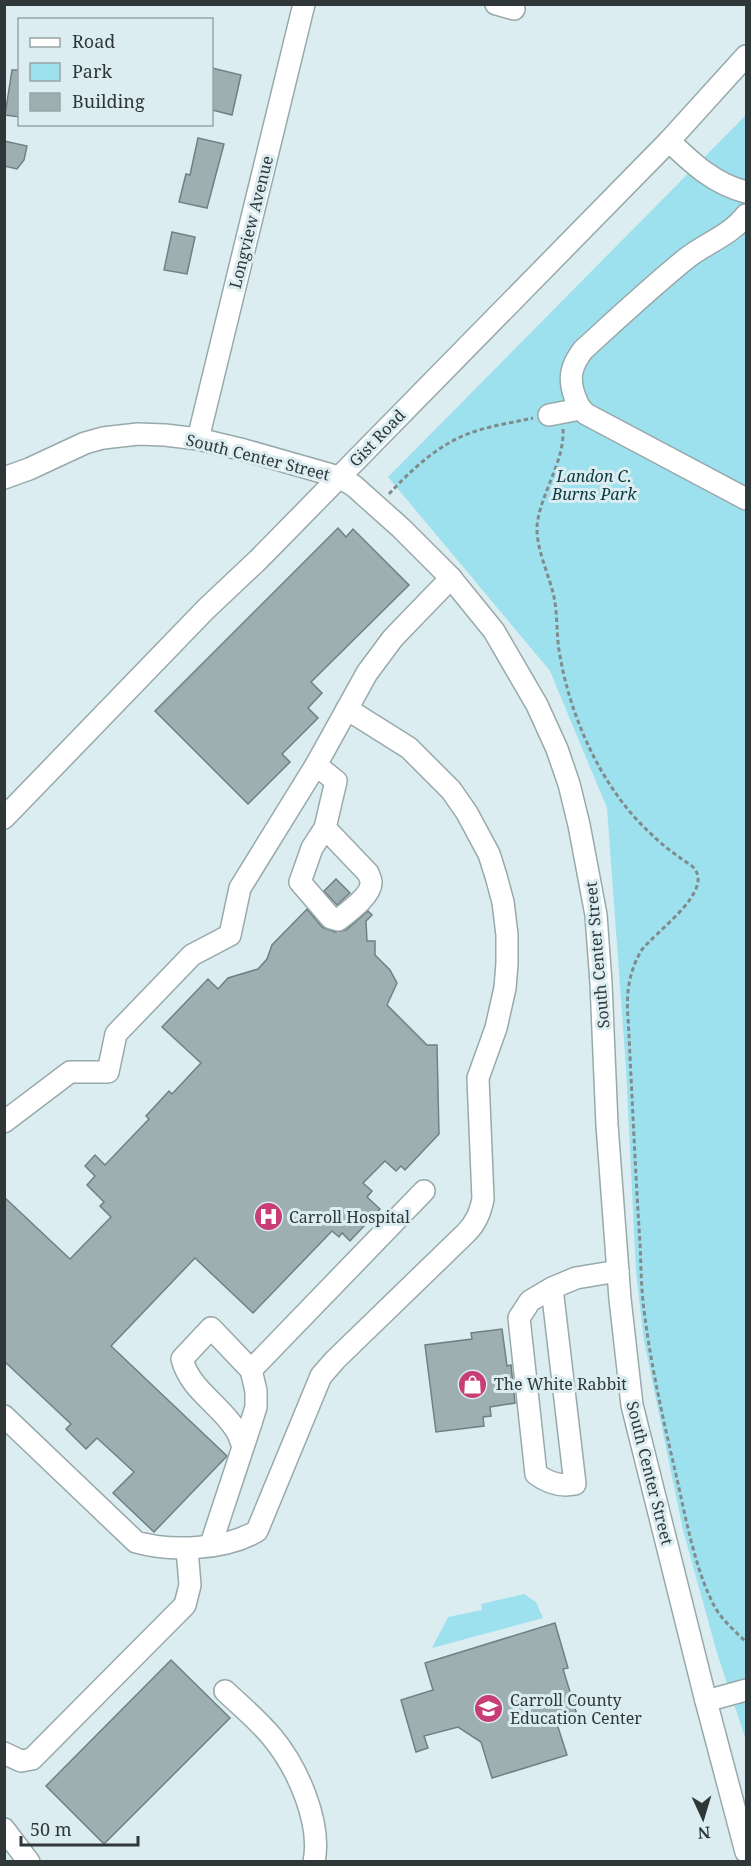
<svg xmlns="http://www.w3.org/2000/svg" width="751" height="1866" font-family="'Noto Serif',serif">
<rect width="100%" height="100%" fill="#dbedf0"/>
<g fill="#9ee1ee">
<polygon points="746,115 746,1740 717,1653 683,1530 644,1341 636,1272 626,1068 607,808 550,671 388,477"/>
<polygon points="524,1594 536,1602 543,1618 432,1648 448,1617 482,1610 481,1604"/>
</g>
<g fill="#9eafb2" stroke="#708083" stroke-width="1.5">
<polygon points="212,68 241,75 232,115 212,110"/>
<polygon points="12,70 20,70 20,117 5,115"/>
<polygon points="198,138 224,144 207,208 179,202 186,174 190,175"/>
<polygon points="4,141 27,146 24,160 17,169 4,166"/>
<polygon points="172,232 195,237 187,274 164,270"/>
<polygon points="338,528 346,537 353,529 409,585 311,682 322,693 308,708 318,718 282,754 290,762 248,804 155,711"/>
<polygon points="336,879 350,893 337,905 324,891"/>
<polygon points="307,909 322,927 335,932 346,930 368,911 372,915 366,921 367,941 375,941 375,955 390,970 397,983 387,1005 427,1045 437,1045 439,1134 405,1170 401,1166 396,1171 385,1161 363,1183 372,1191 367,1197 380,1209 350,1241 342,1233 339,1237 332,1231 253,1313 195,1258 111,1346 227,1456 154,1532 113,1493 134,1472 97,1438 86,1449 66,1429 71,1424 4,1361 4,1197 70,1259 111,1217 100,1206 104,1202 87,1185 95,1176 85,1166 95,1155 105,1165 149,1119 146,1116 169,1091 172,1094 201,1063 162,1027 208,979 218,989 228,978 258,969 267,959 272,945"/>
<polygon points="502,1329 507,1366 511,1365 515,1403 490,1407 491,1416 483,1417 484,1426 436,1432 425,1345 472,1339 471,1333"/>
<polygon points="555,1623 568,1668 563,1669 578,1718 557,1724 567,1755 492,1778 481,1742 458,1727 424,1736 428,1748 416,1752 401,1700 433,1690 425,1663"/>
<polygon points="171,1660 230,1718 104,1844 46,1786"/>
</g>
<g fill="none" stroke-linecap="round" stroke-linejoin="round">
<defs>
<g id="minor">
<polyline points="496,4 514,9"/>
<path d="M669 141C692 163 714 184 746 192"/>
<path d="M746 215C731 235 706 243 687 258 651 287 617 319 583 350 571 366 568 378 575 397 578 405 580 409 586 414L746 499"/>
<polyline points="549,415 580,409"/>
<polyline points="198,439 304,4"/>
<polyline points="4,478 29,469 85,443 103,438 138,434 165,435 198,439 244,450 339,477 354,486 401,528 451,578 494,631 537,705 557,749 569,784 579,825 596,915 601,983 607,1125 620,1299 632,1405 706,1701 746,1852"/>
<path d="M316 765 336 781 325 828 312 848 300 882 331 918 338 920C347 913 372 895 371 882 371 879 369 876 368 873L325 828"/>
<polyline points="4,818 206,609 258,560 669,141 746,56"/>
<polyline points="4,1122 70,1072 108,1072 116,1034 192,955 230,935 240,888 316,765 367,673 393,638 451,578"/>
<path d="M552 1288 575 1484C560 1487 548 1483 536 1474L519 1318 530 1301 552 1288 576 1278 618 1271"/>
<polyline points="251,1370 424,1191"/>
<path d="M4 1416 136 1542C171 1552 225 1550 257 1531L321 1376 335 1360 466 1233C476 1223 480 1213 483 1199L478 1078 496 1028 505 988 507 963V935L503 902 496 876 489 854 467 813 451 790 409 748 347 709"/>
<path d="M211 1544 252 1420 256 1407V1391L251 1370 211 1328 182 1359C190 1390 220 1404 236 1430 239 1435 241 1441 243 1447"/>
<path d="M225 1691C241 1706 258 1720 272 1737 297 1767 322 1822 314 1862"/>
<polyline points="706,1701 746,1690"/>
<polyline points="4,1753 21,1761 32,1759 185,1605 190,1585 187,1549"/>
<polyline points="4,1829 29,1862"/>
</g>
</defs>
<use href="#minor" stroke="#98a9ac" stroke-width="24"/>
<g stroke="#7f8b8d" stroke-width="3" stroke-dasharray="4.5 3" stroke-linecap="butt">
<path d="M563 429C565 461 540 494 537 526 536 549 549 574 554 597 558 616 556 636 560 656 571 719 602 788 649 832 662 845 677 856 692 866 718 890 653 933 641 951 629 972 626 993 628 1017 632 1092 635 1167 640 1243 641 1265 641 1288 644 1310 651 1367 664 1423 677 1479 686 1519 696 1574 716 1609 724 1622 736 1632 746 1642"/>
<path d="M389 494C410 471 436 447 465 435 487 426 511 423 533 418"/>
</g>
<use href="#minor" stroke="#fff" stroke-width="21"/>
</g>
<defs>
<symbol id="hospital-disc" viewBox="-11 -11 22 22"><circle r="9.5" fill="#c83d75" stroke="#dbedf0"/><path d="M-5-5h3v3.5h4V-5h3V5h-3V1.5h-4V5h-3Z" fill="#fff"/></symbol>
<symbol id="shop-disc" viewBox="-11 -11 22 22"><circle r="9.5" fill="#c83d75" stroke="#dbedf0"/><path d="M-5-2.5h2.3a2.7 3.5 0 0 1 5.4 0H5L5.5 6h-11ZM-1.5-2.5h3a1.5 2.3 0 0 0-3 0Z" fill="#fff"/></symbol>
<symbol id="school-disc" viewBox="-11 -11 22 22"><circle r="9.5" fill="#c83d75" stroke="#dbedf0"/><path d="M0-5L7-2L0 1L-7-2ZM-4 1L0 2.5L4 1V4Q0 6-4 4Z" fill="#fff"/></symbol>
</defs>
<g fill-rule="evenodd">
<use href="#hospital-disc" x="252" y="1200" width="33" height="33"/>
<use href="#shop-disc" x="456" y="1368" width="33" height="33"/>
<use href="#school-disc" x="472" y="1692" width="33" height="33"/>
</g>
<g text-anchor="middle" stroke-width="6" stroke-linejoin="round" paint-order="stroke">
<g font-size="16" fill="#303738" stroke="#dbedf0">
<text transform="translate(251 222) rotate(-76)" y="6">Longview Avenue</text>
<text transform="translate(377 438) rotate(-46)" y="6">Gist Road</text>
<text transform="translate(258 457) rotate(14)" y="6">South Center Street</text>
<text transform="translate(597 955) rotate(-95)" y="6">South Center Street</text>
<text transform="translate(650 1473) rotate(76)" y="6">South Center Street</text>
</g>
<g font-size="16" font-style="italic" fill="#09373e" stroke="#dbedf0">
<text x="594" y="482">Landon C.<tspan x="594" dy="18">Burns Park</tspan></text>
</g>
<g font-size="16" fill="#303738" stroke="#dbedf0" text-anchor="start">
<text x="289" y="1223">Carroll Hospital</text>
<text x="494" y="1390">The White Rabbit</text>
<text x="510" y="1706">Carroll County<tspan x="510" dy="18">Education Center</tspan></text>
</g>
</g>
<rect width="751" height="1866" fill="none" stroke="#303738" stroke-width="12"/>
<rect x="18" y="18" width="195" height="108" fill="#dbedf0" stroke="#97a4a6" stroke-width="1.5"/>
<rect x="30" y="38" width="30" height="9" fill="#ffffff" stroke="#97a4a6" stroke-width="1.5"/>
<text x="72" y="48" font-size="18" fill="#303738">Road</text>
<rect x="30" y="63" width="30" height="18" fill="#9ee1ee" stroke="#97a4a6" stroke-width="1.5"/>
<text x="72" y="78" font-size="18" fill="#303738">Park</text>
<rect x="30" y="93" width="30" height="18" fill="#9eafb2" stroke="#97a4a6" stroke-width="1.5"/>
<text x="72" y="108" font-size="18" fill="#303738">Building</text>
<g transform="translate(703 1818) rotate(176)" stroke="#dbedf0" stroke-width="4.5" paint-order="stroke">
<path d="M0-4.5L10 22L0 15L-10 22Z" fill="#303738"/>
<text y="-9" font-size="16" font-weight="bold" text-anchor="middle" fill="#303738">N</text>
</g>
<path d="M21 1836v9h117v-9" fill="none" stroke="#303738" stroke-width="3"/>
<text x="30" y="1836" font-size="18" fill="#303738" stroke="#dbedf0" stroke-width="4.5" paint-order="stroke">50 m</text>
</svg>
